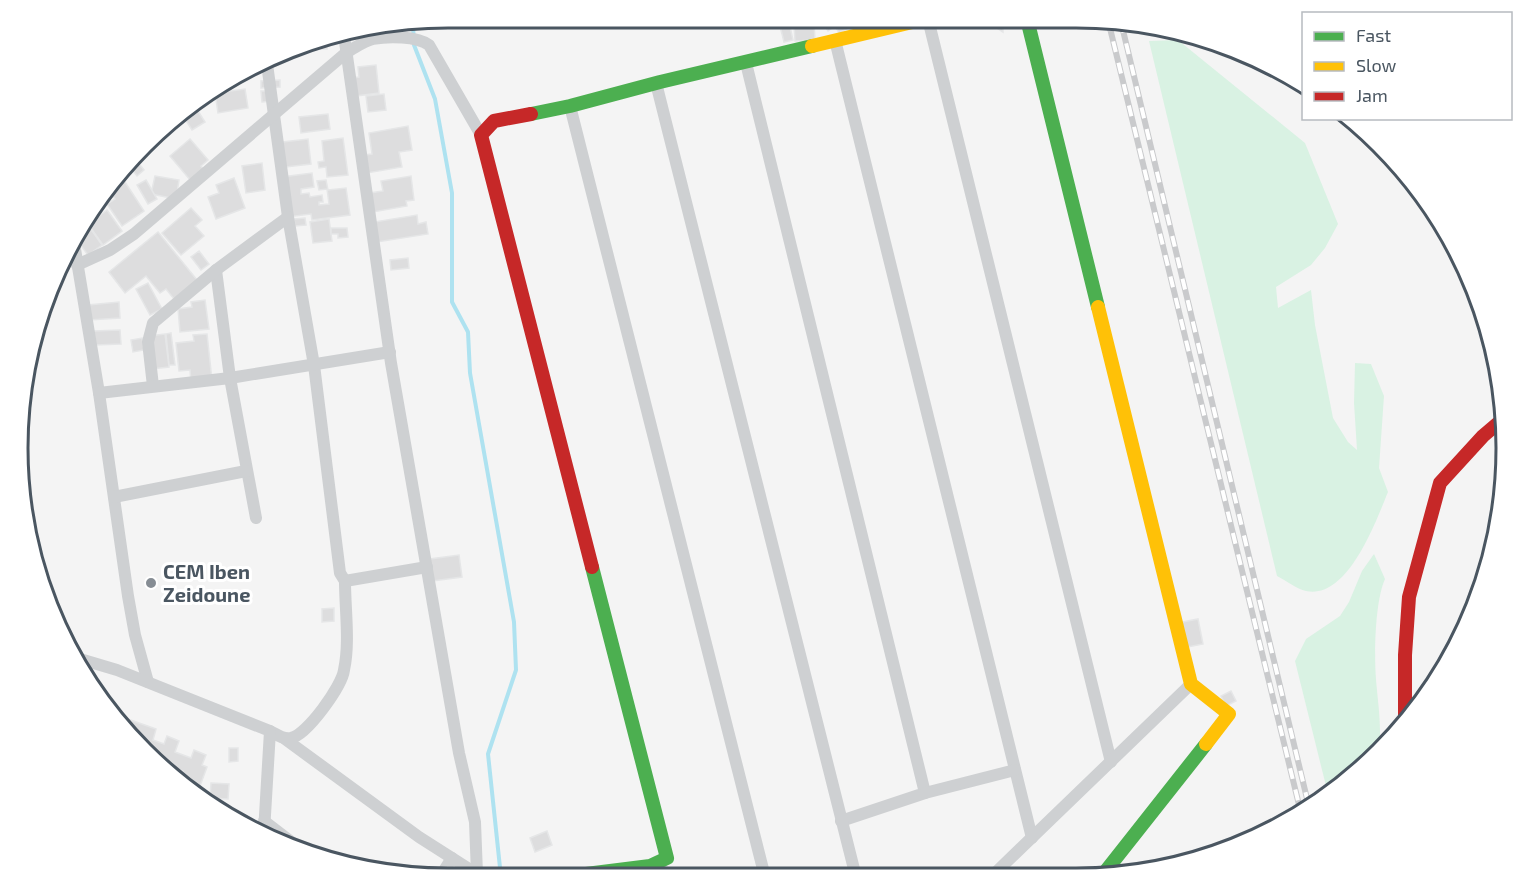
<svg xmlns="http://www.w3.org/2000/svg" width="1524" height="896" font-family="'Exo 2',sans-serif">
<rect width="100%" height="100%" fill="#f4f4f4"/>
<g fill="#d9f2e3">
<path d="M1178 40 1305 143 1338 224 1325 248 1311 265 1276 287 1278 308 1311 290 1315 325 1333 418 1348 442 1357 450 1354 403 1355 363 1371 364 1384 396 1379 468 1388 492C1376 521 1348 600 1306 591 1297 589 1285 580 1277 576L1149 41Z"/>
<path d="M1374 554 1385 579C1375 601 1374 654 1376 679 1377 695 1384 740 1377 752 1365 770 1345 782 1328 794L1295 661 1306 639 1340 616 1349 602 1362 571Z"/>
</g>
<g fill="none" stroke-linecap="round" stroke-linejoin="round">
<polyline stroke="#aee2f0" stroke-width="4" points="413,24 414,45 435,99 452,193 452,302 468,332 470,373 514,622 516,670 488,754 501,877"/>
</g>
<g fill="#ddddde" stroke="#e5e6e7" stroke-width="1.5">
<polygon points="778,18 788,18 793,40 784,42"/>
<polygon points="831,19 857,19 859,22 839,33 835,26 828,31 823,23"/>
<polygon points="1003,19 1003,32 985,20"/>
<polygon points="814,23 815,40 795,41 794,24"/>
<polygon points="326,38 327,49 322,49 320,39"/>
<polygon points="376,65 379,93 348,97 352,78 359,77 358,67"/>
<polygon points="280,80 280,87 261,88 261,81"/>
<polygon points="245,89 248,108 218,113 215,93"/>
<polygon points="261,91 272,91 273,101 262,102"/>
<polygon points="384,94 386,110 368,112 366,96"/>
<polygon points="193,103 205,122 192,130 181,113"/>
<polygon points="328,114 330,129 301,133 299,117"/>
<polygon points="408,126 412,150 399,152 402,167 367,173 364,155 372,154 369,133"/>
<polygon points="343,138 348,175 327,177 326,167 319,168 318,162 324,161 322,141"/>
<polygon points="190,139 208,160 201,166 204,170 191,181 170,156"/>
<polygon points="308,139 311,164 277,168 274,143"/>
<polygon points="136,160 144,170 137,176 130,167"/>
<polygon points="262,163 265,190 246,193 242,166"/>
<polygon points="312,173 314,187 301,189 301,194 309,193 310,197 322,195 323,202 319,202 319,205 329,204 327,189 319,190 317,181 326,180 328,190 346,188 350,215 312,220 311,214 287,217 282,177"/>
<polygon points="121,176 144,211 122,226 107,204 115,199 110,191 103,196"/>
<polygon points="155,176 179,180 176,199 151,194"/>
<polygon points="411,176 414,200 406,201 407,206 373,212 370,193 383,191 381,181"/>
<polygon points="234,178 245,208 216,219 208,197 219,193 216,185"/>
<polygon points="146,180 157,199 148,204 137,185"/>
<polygon points="191,208 202,220 195,226 204,236 181,255 162,233"/>
<polygon points="107,210 122,231 103,245 88,224"/>
<polygon points="417,215 418,224 426,222 428,234 377,242 374,222"/>
<polygon points="305,218 306,225 295,226 294,219"/>
<polygon points="329,219 332,241 313,243 310,222"/>
<polygon points="88,225 102,245 88,255 76,239 80,231"/>
<polygon points="331,228 347,228 348,237 338,238 338,234 331,234"/>
<polygon points="158,232 197,280 174,299 166,289 160,293 146,276 125,293 109,272"/>
<polygon points="199,251 209,264 201,270 191,257"/>
<polygon points="408,258 409,268 391,270 390,260"/>
<polygon points="148,283 162,309 150,315 136,289"/>
<polygon points="205,300 209,329 180,332 178,309 192,307 191,302"/>
<polygon points="119,302 120,318 89,320 88,305"/>
<polygon points="120,330 121,344 95,345 94,331"/>
<polygon points="171,333 175,365 169,365 166,334"/>
<polygon points="165,334 169,367 152,369 148,336"/>
<polygon points="207,334 212,380 191,383 190,370 179,371 176,343 194,341 193,335"/>
<polygon points="142,338 144,350 133,352 131,340"/>
<polygon points="459,555 462,577 433,581 430,559"/>
<polygon points="334,608 334,621 322,622 322,609"/>
<polygon points="1198,619 1203,644 1177,649 1172,624"/>
<polygon points="1231,691 1236,701 1226,706 1221,696"/>
<polygon points="111,713 156,729 153,740 164,744 167,736 179,741 175,752 191,758 194,750 206,755 202,765 207,767 200,786 182,780 183,771 165,764"/>
<polygon points="229,748 238,748 238,761 229,762"/>
<polygon points="211,783 229,784 228,799 210,798"/>
<polygon points="547,831 552,845 535,852 530,838"/>
</g>
<g fill="none" stroke-linecap="round" stroke-linejoin="round">
<g stroke="#ced0d2" stroke-width="12">
<polyline points="928,19 1111,762"/>
<polyline points="344,35 391,363 459,753 475,822 477,874"/>
<polyline points="835,40 1032,838"/>
<polyline points="746,63 925,793 841,821"/>
<path d="M267 64 288 217 314 365 340 573 345 581C345 610 350 642 344 670 342 686 307 735 291 738 283 740 276 734 270 731"/>
<polyline points="656,83 856,877"/>
<polyline points="570,106 765,877"/>
<polyline points="74,243 99,393 128,596 135,635 148,682"/>
<path d="M77 265 110 250 134 234 347 52C355 48 364 41 373 39 388 36 417 36 429 45L481 135"/>
<polyline points="216,270 230,378 256,518"/>
<polyline points="153,386 148,342 153,323 216,270 288,217"/>
<polyline points="99,393 230,378 390,352"/>
<polyline points="114,497 246,471"/>
<polyline points="345,581 427,567"/>
<polyline points="80,659 117,670 270,731 264,832"/>
<polyline points="285,739 419,837 477,874 488,877"/>
<polyline points="925,793 1015,770"/>
<polyline points="264,821 307,854"/>
<polyline points="440,877 452,858"/>
<polyline points="654,877 650,866 677,877"/>
<polyline points="991,877 1191,684"/>
</g>
<g stroke="#4caf50" stroke-width="14">
<polyline points="1027,19 1098,307"/>
<polyline points="531,114 570,106 660,82 812,46"/>
<polyline points="562,877 650,866 667,858 592,567"/>
<polyline points="1101,877 1206,744"/>
</g>
<g stroke="#ffc107" stroke-width="14">
<polyline points="812,46 925,19"/>
<polyline points="1098,307 1191,684 1229,714 1206,744"/>
</g>
<g stroke="#c62828" stroke-width="14">
<polyline points="531,114 494,121 481,135 592,567"/>
<polyline points="1405,719 1405,655 1409,597 1440,483 1483,436 1503,419"/>
</g>
<defs>
<g id="rail">
<polyline points="1108,20 1301,813"/>
<polyline points="1121,22 1309,807"/>
</g>
</defs>
<use href="#rail" stroke="#c9cacc" stroke-width="6"/>
<use href="#rail" stroke="#fff" stroke-width="4" stroke-dasharray="11" stroke-linecap="butt"/>
</g>
<circle fill="#868d94" stroke="#fff" stroke-width="2" cx="151" cy="583" r="6"/>
<g text-anchor="middle" stroke-width="6" stroke-linejoin="round" paint-order="stroke">
<g font-size="20" font-weight="bold" fill="#4a5661" stroke="#fff" text-anchor="start">
<text x="163" y="579">CEM Iben<tspan x="163" dy="23">Zeidoune</tspan></text>
</g>
</g>
<path d="M0 0H1524V896H0ZM448 28H1076A420 420 0 0 1 1496 448V448A420 420 0 0 1 1076 868H448A420 420 0 0 1 28 448V448A420 420 0 0 1 448 28Z" fill="#fff" fill-rule="evenodd"/>
<path fill="none" stroke="#4a5661" stroke-width="3" d="M448 28H1076A420 420 0 0 1 1496 448V448A420 420 0 0 1 1076 868H448A420 420 0 0 1 28 448V448A420 420 0 0 1 448 28Z"/>
<rect x="1302" y="12" width="210" height="108" fill="#ffffff" stroke="#b7bbc0" stroke-width="1.5"/>
<rect x="1314" y="32" width="30" height="9" fill="#4caf50" stroke="#b7bbc0" stroke-width="1.5"/>
<text x="1356" y="42" font-size="18" fill="#4a5661">Fast</text>
<rect x="1314" y="62" width="30" height="9" fill="#ffc107" stroke="#b7bbc0" stroke-width="1.5"/>
<text x="1356" y="72" font-size="18" fill="#4a5661">Slow</text>
<rect x="1314" y="92" width="30" height="9" fill="#c62828" stroke="#b7bbc0" stroke-width="1.5"/>
<text x="1356" y="102" font-size="18" fill="#4a5661">Jam</text>
</svg>
